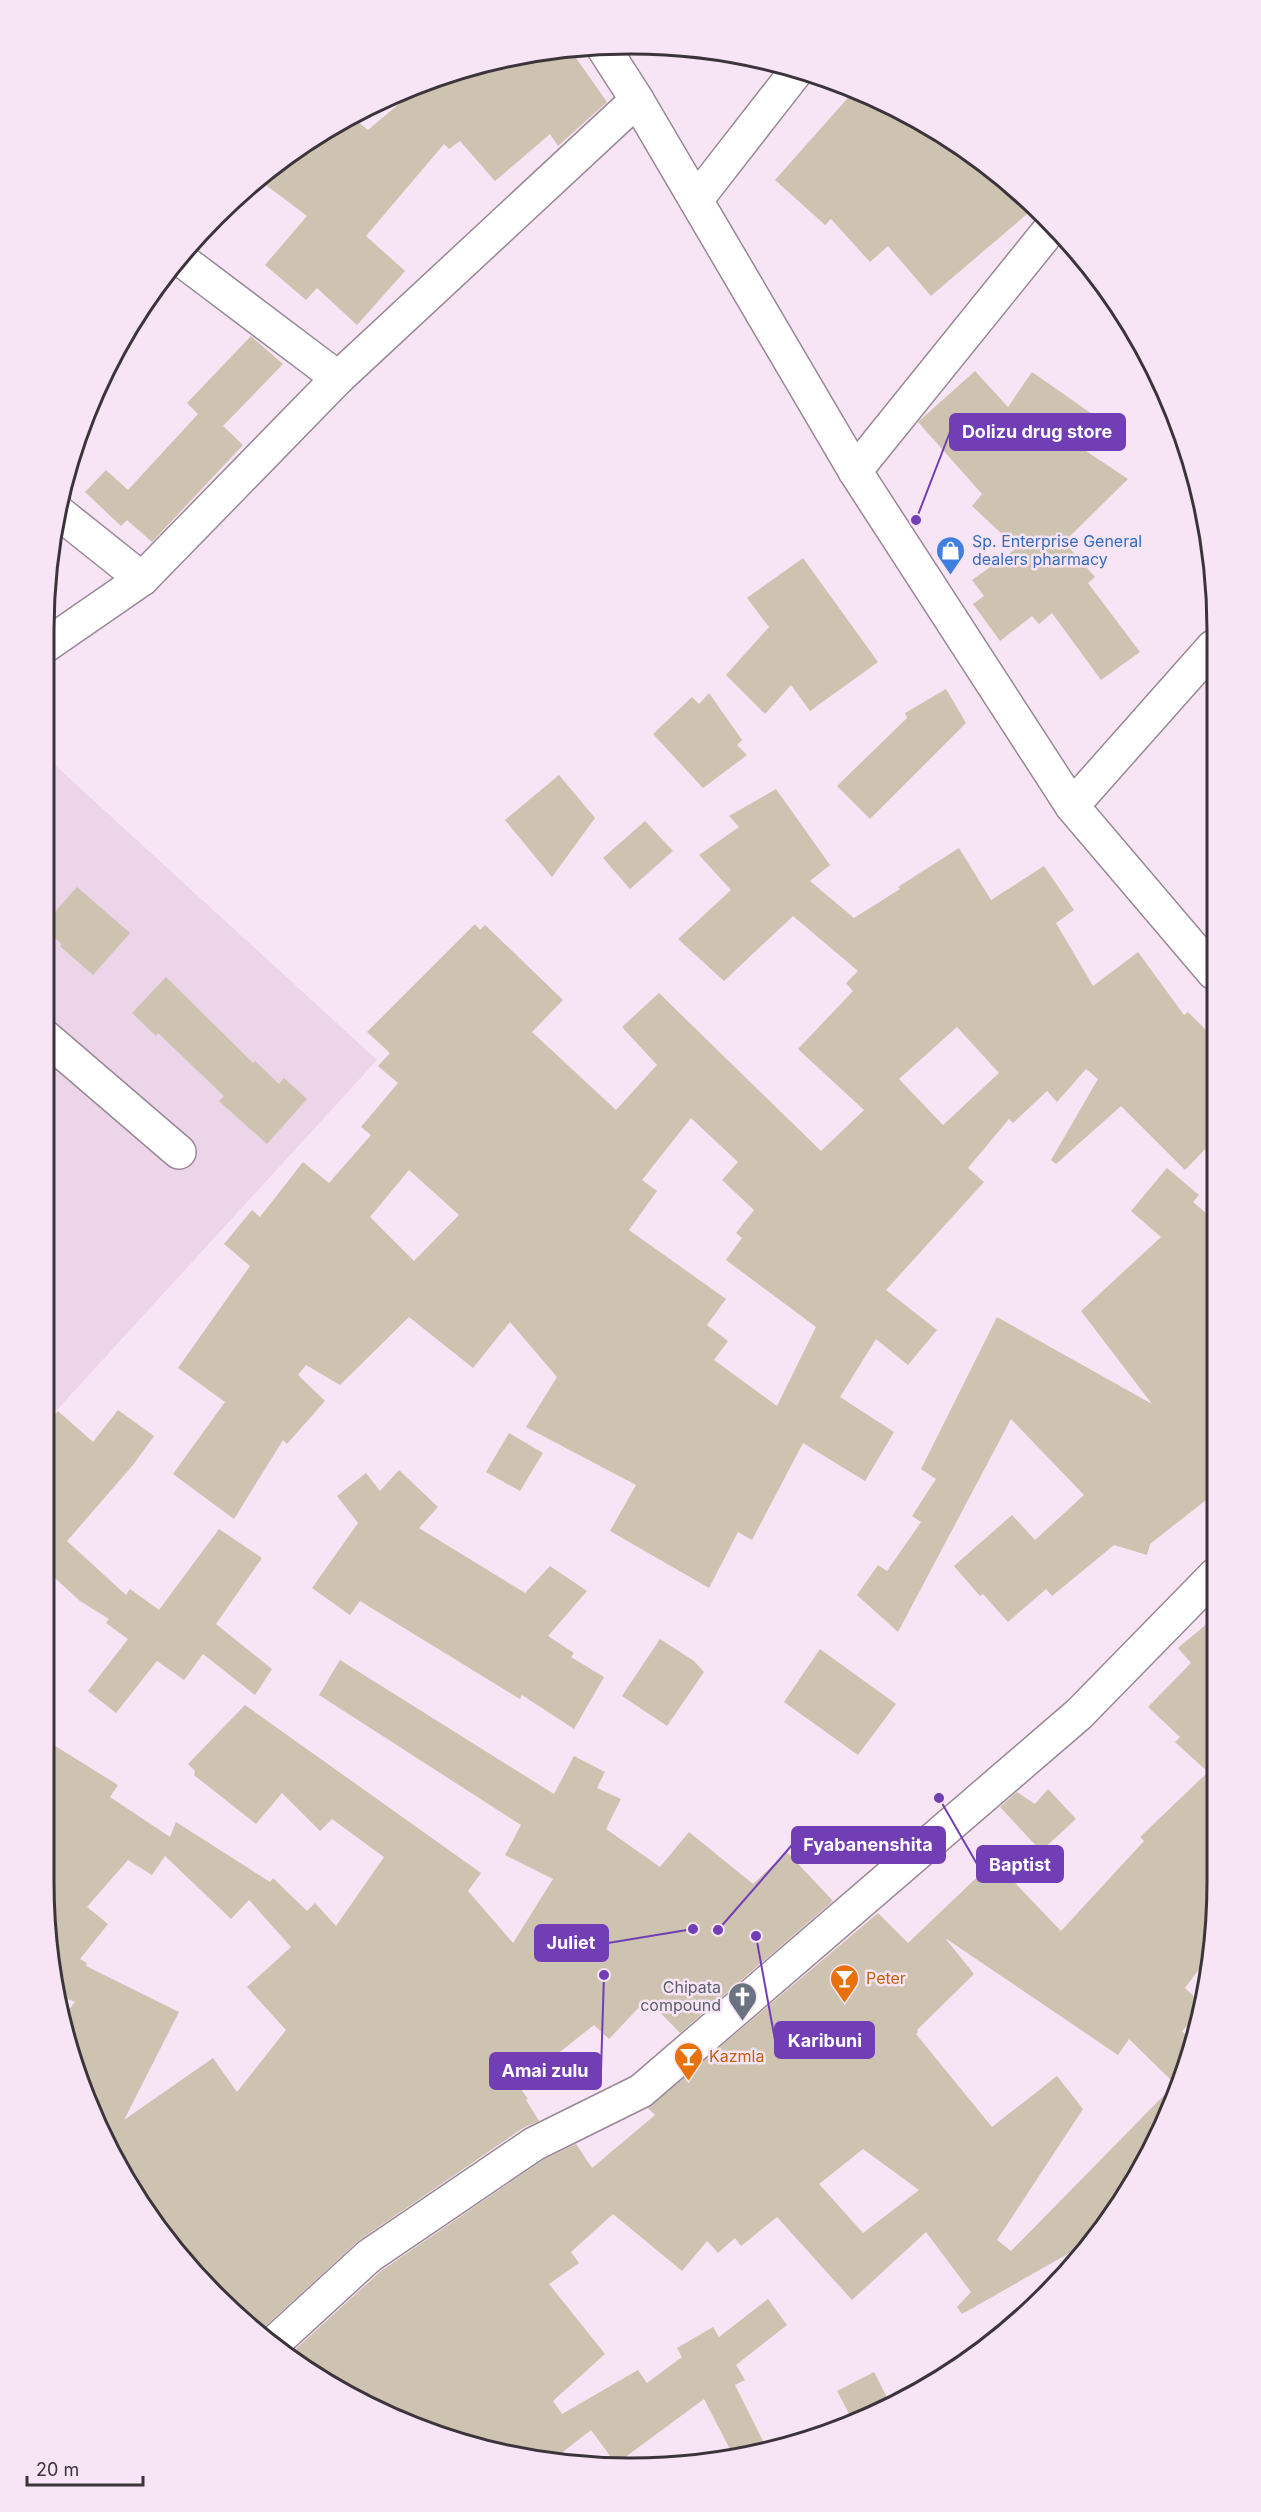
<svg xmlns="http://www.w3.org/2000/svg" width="1261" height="2512" font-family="Inter,sans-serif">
<rect width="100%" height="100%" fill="#f7e5f5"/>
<polygon fill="#ecd4e9" points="45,756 377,1060 44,1424"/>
<g fill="#cec2b0" fill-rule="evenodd">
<polygon points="569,48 607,102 558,146 550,134 495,181 460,141 449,149 444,144 366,236 405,271 357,325 317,288 306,300 265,265 307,216 258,179 337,122 351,116 368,130 425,82 441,75 554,49"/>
<polygon points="854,91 890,104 1017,189 1034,208 931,296 888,246 870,262 831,219 825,225 775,180"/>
<polygon points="251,336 283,364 223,426 243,445 152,542 127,520 121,526 85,492 106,470 128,490 198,414 187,403"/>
<polygon points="975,371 1008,407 1032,372 1105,423 1086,451 1128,479 1064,542 1095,577 1088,583 1140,652 1101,680 1052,613 1039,624 1032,616 1000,641 973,604 984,596 972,580 1017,548 972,506 982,494 918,422"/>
<polygon points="803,558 878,662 810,711 791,685 765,714 726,675 769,627 747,598"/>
<polygon points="946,689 966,723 870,819 837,786 907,718 905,713"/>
<polygon points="709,693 742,740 737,745 747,755 703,788 653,734 692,697 699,704"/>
<polygon points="559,775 595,818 552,877 505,820"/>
<path d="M776 789 830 865 810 881 854 918 900 889 898 887 959 848 991 900 1044 866 1074 910 1056 923 1093 986 1138 952 1184 1015 1188 1012 1214 1038V1140L1185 1170 1121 1106 1056 1164 1051 1160 1098 1079 1086 1069 1057 1102 1047 1091 1013 1123 1009 1119 968 1168 984 1182 886 1290 937 1330 908 1365 876 1339 840 1397 894 1432 865 1481 803 1443 752 1540 738 1532 709 1588 610 1531 636 1485 526 1427 557 1377 510 1322 473 1368 409 1317 340 1385 306 1365 298 1375 325 1401 287 1444 283 1440 234 1519 173 1474 225 1402 178 1368 250 1266 224 1244 252 1210 260 1217 303 1162 329 1183 371 1135 361 1127 398 1083 378 1066 390 1053 367 1032 475 924 480 930 485 925 563 1000 532 1032 616 1110 657 1065 622 1027 659 993 821 1151 864 1110 798 1049 853 991 846 983 858 971 793 916 724 981 678 939 731 890 699 855 739 827 729 816ZM957 1027 999 1073 943 1125 899 1079ZM691 1118 738 1162 722 1180 754 1210 736 1233 742 1238 726 1260 816 1327 777 1406 714 1360 728 1341 707 1325 726 1299 629 1230 657 1191 642 1180ZM409 1170 459 1215 414 1261 370 1217Z"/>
<polygon points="645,821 673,851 630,889 603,858"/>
<polygon points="77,887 130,933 93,975 60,946 62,944 44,929 44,924"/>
<polygon points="166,977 253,1063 255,1061 279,1084 284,1078 307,1099 267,1144 219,1101 224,1096 158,1033 156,1036 132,1013"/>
<polygon points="1167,1168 1199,1195 1193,1202 1214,1220 1215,1493 1150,1544 1147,1555 1114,1545 1052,1596 1046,1589 1008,1622 983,1594 980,1596 954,1566 1012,1515 1035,1540 1084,1495 1011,1419 898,1632 857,1595 878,1565 887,1571 921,1522 912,1516 936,1479 921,1469 997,1317 1152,1404 1081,1311 1161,1237 1131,1211"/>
<polygon points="118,1410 154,1436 133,1465 67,1541 126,1595 130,1589 159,1610 219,1529 262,1558 216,1624 272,1669 255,1695 203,1654 184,1680 157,1661 116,1713 88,1691 128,1639 106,1623 109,1619 80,1601 44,1568 44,1428 58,1411 93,1442"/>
<polygon points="509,1433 543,1453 520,1491 486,1472"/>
<polygon points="399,1470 438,1507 419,1528 525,1593 550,1566 587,1591 548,1636 574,1653 571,1657 604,1677 574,1729 522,1695 520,1699 360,1601 350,1615 312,1588 358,1523 337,1496 366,1473 380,1491"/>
<path d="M1215 1617 1216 1920 1211 1953 1185 1988 1202 2004 1201 2012 1182 2031 1194 2043 1157 2141 1118 2208 1073 2251 962 2314 957 2307 971 2292 926 2232 852 2300 777 2217 741 2246 735 2238 718 2253 707 2241 682 2271 613 2214 571 2252 579 2263 549 2284 605 2354 553 2401 562 2414 638 2370 647 2383 682 2357 677 2348 713 2327 719 2337 768 2299 787 2325 736 2365 745 2380 735 2385 767 2449 734 2457 704 2399 616 2464 591 2430 550 2462 516 2457 406 2424 340 2391 321 2368 314 2374 289 2355 381 2271 543 2160 576 2144 592 2168 655 2115 648 2108 878 1913 908 1943 994 1861 1061 1931 1144 1841 1140 1837 1208 1772 1175 1742 1180 1737 1148 1707 1191 1663 1178 1648ZM945 1938 1118 2055 1129 2039 1175 2084 1011 2251 997 2240 1083 2109 1057 2076 992 2127 916 2034 918 2032 917 2030 974 1974ZM863 2149 919 2190 863 2233 819 2184Z"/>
<polygon points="660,1639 694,1661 704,1672 667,1726 622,1696"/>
<polygon points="820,1649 896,1704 858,1755 784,1702"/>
<path d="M340 1660 554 1794 574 1756 605 1772 597 1788 621 1799 606 1829 660 1867 689 1832 753 1884 787 1852 833 1901 680 2033 647 1999 609 2039 594 2025 518 2085 528 2099 526 2100 539 2121 523 2128 358 2241 258 2333 243 2323 218 2296 223 2291 189 2265 165 2239 122 2175 75 2071 61 2020 75 2002 68 1999 60 2014 55 1996 44 1882V1739L118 1785 110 1797 170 1837 176 1822 270 1882 273 1878 307 1911 315 1903 336 1926 384 1857 332 1819 320 1831 282 1793 256 1824 194 1775 195 1771 188 1764 245 1705 481 1873 468 1891 513 1943 553 1879 505 1855 521 1825 319 1695ZM165 1856 231 1919 249 1900 291 1947 247 1987 286 2030 237 2092 213 2058 124 2120 179 2012 86 1966 87 1963 80 1959 108 1924 87 1907 128 1860 152 1875Z"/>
<polygon points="1048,1789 1076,1819 1041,1851 1000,1807 1017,1792 1035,1804"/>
<polygon points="874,2372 892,2407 854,2423 837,2391"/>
</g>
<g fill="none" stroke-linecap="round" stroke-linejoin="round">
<defs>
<g id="street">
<polyline points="696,200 798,69"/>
<polyline points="338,378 637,100"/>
<polyline points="855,471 1051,228"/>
<polyline points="58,512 142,579"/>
<polyline points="45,646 142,579 338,378 179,258"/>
<polyline points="1072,806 1213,647"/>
<polyline points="44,1036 179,1152"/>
<polyline points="273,2344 369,2256 534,2144 641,2091 1079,1714 1215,1575"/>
</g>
<polyline id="secondary" points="603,47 637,100 855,471 1072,806 1214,973"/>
</defs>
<use href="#street" stroke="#988896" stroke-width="36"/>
<use href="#secondary" stroke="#988896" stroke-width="36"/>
<use href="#street" stroke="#fff" stroke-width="33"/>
<use href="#secondary" stroke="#fff" stroke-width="33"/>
</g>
<defs>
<symbol id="shop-pin" viewBox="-11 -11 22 30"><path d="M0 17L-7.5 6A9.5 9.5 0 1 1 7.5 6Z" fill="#3f7fe0" stroke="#f7e5f5"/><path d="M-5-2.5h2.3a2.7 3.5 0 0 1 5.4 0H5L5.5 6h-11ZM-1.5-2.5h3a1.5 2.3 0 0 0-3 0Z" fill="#fff"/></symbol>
<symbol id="bar-pin" viewBox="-11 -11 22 30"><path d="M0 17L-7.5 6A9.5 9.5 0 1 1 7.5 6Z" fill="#e8710a" stroke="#f7e5f5"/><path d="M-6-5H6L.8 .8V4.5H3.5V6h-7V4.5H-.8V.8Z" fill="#fff"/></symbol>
<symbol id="church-pin" viewBox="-11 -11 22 30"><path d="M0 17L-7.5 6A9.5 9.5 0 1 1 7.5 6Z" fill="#6b7280" stroke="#f7e5f5"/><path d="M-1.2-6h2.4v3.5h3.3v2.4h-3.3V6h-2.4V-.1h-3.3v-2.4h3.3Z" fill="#fff"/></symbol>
</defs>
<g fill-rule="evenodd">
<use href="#shop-pin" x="934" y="534" width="33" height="45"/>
<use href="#bar-pin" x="828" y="1962" width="33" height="45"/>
<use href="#church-pin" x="726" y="1980" width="33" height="45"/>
<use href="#bar-pin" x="672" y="2040" width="33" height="45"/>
</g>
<g text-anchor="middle" stroke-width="5" stroke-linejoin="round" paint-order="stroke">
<g font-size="16" fill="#366cbe" stroke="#f7e5f5" text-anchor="start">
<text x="972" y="547">Sp. Enterprise General<tspan x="972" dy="18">dealers pharmacy</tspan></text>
</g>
<g font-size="16" fill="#c56008" stroke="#f7e5f5" text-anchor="start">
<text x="866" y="1984">Peter</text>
<text x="709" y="2062">Kazmla</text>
</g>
<g font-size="16" fill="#5b616d" stroke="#f7e5f5" text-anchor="end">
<text x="721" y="1993">Chipata<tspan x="721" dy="18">compound</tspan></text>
</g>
</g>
<path d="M0 0H1261V2512H0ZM630 54H631A576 576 0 0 1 1207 630V1882A576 576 0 0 1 631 2458H630A576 576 0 0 1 54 1882V630A576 576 0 0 1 630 54Z" fill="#f7e5f5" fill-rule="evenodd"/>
<path fill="none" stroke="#3b353b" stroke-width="3" d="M630 54H631A576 576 0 0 1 1207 630V1882A576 576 0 0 1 631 2458H630A576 576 0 0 1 54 1882V630A576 576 0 0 1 630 54Z"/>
<path fill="none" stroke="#723eb5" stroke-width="2" d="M916 520L950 432M718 1930L792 1845M939 1798L977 1864M693 1929L608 1943M756 1936L775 2040M604 1975L601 2071"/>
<g fill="#723eb5" stroke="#f7e5f5" stroke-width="2">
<circle cx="916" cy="520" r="6"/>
<circle cx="718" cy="1930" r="6"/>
<circle cx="939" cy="1798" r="6"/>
<circle cx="693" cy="1929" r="6"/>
<circle cx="756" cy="1936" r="6"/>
<circle cx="604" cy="1975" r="6"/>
</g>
<g fill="#723eb5" stroke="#723eb5" stroke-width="2">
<rect x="950" y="414" width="175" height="36" rx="6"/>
<rect x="792" y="1827" width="153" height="36" rx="6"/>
<rect x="977" y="1846" width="86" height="36" rx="6"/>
<rect x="535" y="1925" width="73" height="36" rx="6"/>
<rect x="775" y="2022" width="99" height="36" rx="6"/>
<rect x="490" y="2053" width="111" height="36" rx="6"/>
</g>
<g font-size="18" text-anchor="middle" font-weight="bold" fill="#fff">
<text x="1037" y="438">Dolizu drug store</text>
<text x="868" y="1851">Fyabanenshita</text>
<text x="1020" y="1871">Baptist</text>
<text x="571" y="1949">Juliet</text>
<text x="825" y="2047">Karibuni</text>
<text x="545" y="2077">Amai zulu</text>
</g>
<path d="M27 2476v9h116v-9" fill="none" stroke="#3b353b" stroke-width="3"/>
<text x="36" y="2476" font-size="18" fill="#3b353b" stroke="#f7e5f5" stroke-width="4.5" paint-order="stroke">20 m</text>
</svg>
